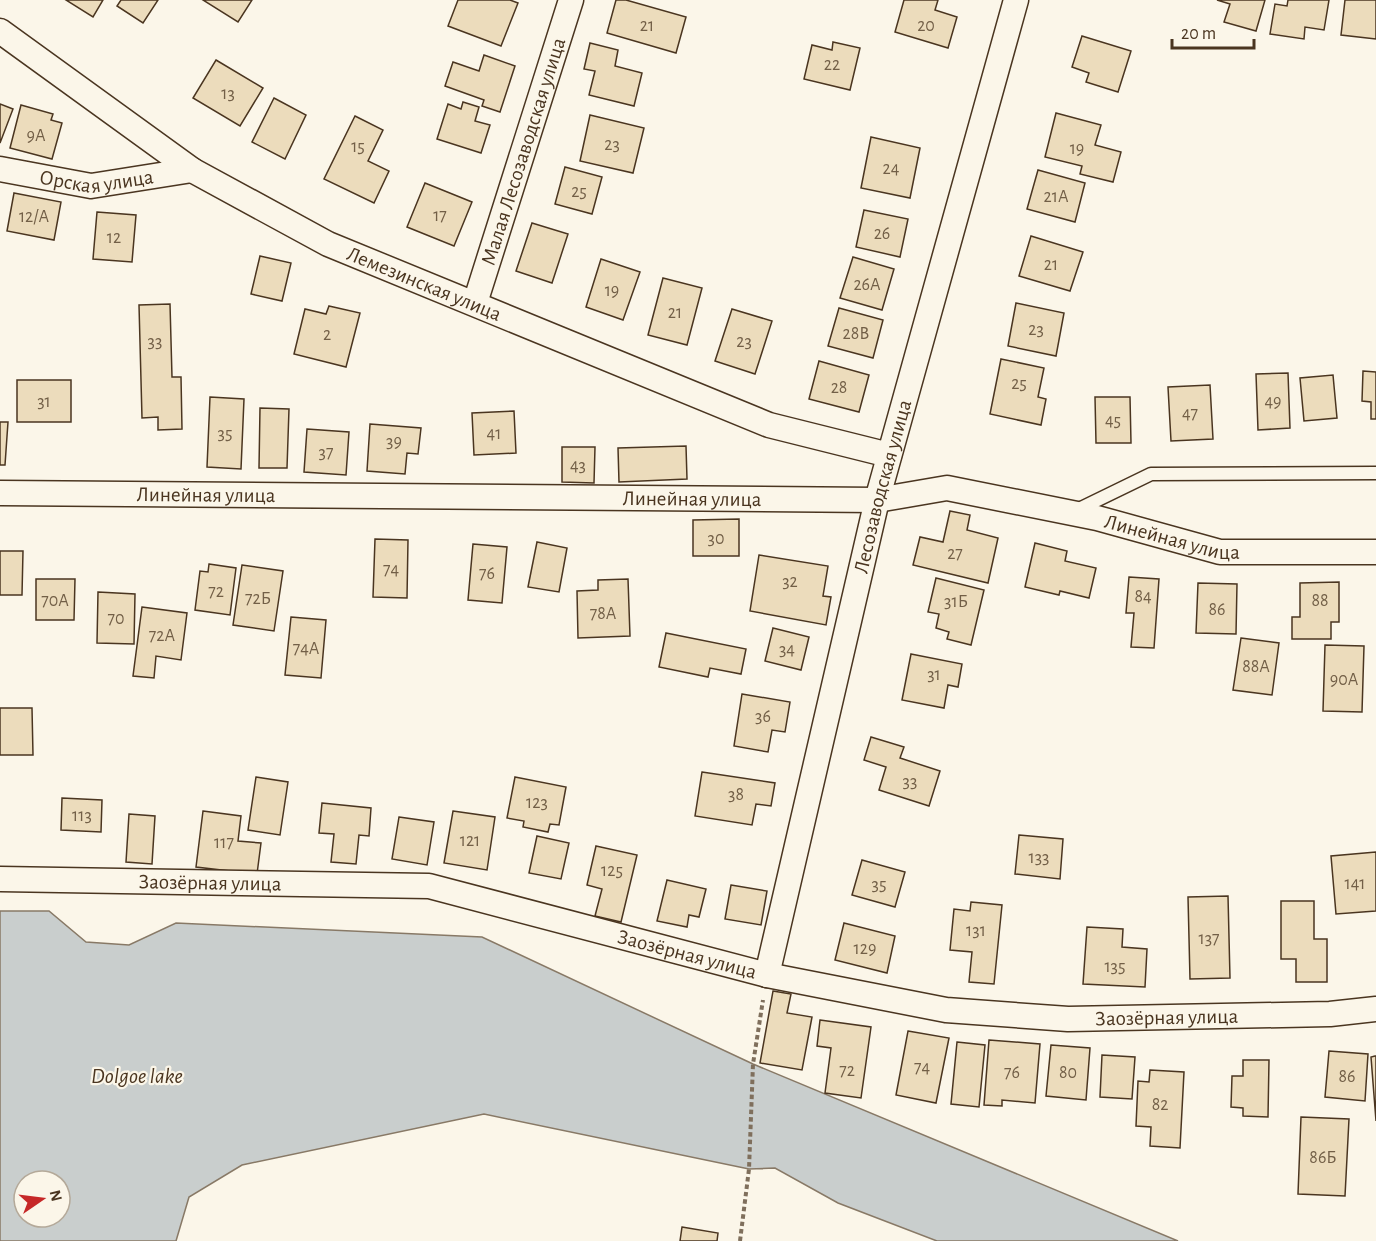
<svg xmlns="http://www.w3.org/2000/svg" width="1376" height="1241" font-family="'Alegreya Sans',sans-serif">
<rect width="100%" height="100%" fill="#fbf6e9"/>
<path fill="#c9cecd" stroke="#887966" stroke-width="1.5" fill-rule="evenodd" d="M0 911H49L86 942 129 945 176 923 482 937 753 1064 1178 1241H937L838 1203 775 1168 749 1169 484 1114 242 1165 189 1197 176 1241H0ZM24 1181H60V1217H24Z"/>
<g fill="#ecdcbc" stroke="#4a3520" stroke-width="1.5">
<polygon points="66,0 103,0 93,17"/>
<polygon points="121,0 158,0 143,23 117,6"/>
<polygon points="203,0 252,0 238,22"/>
<polygon points="458,0 510,0 518,3 501,46 448,26"/>
<polygon points="616,0 626,0 686,17 676,53 607,33"/>
<polygon points="904,0 938,0 935,10 957,17 948,48 895,32"/>
<polygon points="1217,0 1265,0 1256,31 1224,22 1230,4"/>
<polygon points="1288,0 1329,0 1324,30 1305,27 1304,39 1270,34 1275,4 1287,6"/>
<polygon points="1345,0 1376,0 1376,39 1341,35"/>
<polygon points="1082,36 1131,51 1118,92 1086,82 1089,73 1072,67"/>
<polygon points="833,42 860,48 850,90 804,79 812,45 832,50"/>
<polygon points="590,43 618,50 615,66 642,73 634,106 589,95 595,71 584,69"/>
<polygon points="484,55 515,66 500,112 482,106 484,100 445,86 453,62 479,71"/>
<polygon points="216,60 263,88 240,126 193,98"/>
<polygon points="274,98 306,115 285,159 252,142"/>
<polygon points="463,102 479,107 475,121 490,125 481,153 437,139 448,104 461,109"/>
<polygon points="0,104 13,109 0,143"/>
<polygon points="21,105 53,114 51,120 62,123 52,159 10,148"/>
<polygon points="1056,113 1101,125 1095,145 1121,152 1113,182 1080,174 1082,166 1045,157"/>
<polygon points="590,115 644,128 633,173 580,161"/>
<polygon points="355,116 383,130 368,161 389,171 374,203 324,179"/>
<polygon points="871,137 920,148 910,198 861,188"/>
<polygon points="565,167 602,177 592,214 555,204"/>
<polygon points="1038,170 1085,183 1075,222 1027,209"/>
<polygon points="425,183 472,202 454,246 407,227"/>
<polygon points="14,193 61,202 54,240 7,231"/>
<polygon points="864,210 908,219 900,257 856,247"/>
<polygon points="97,212 136,215 132,262 93,259"/>
<polygon points="532,223 568,234 552,283 516,271"/>
<polygon points="1031,236 1083,252 1070,291 1019,276"/>
<polygon points="260,256 291,263 282,301 251,294"/>
<polygon points="853,257 894,269 882,310 840,298"/>
<polygon points="601,259 640,272 623,320 586,307"/>
<polygon points="663,278 702,288 687,345 648,335"/>
<polygon points="1016,303 1064,313 1056,356 1008,346"/>
<polygon points="170,304 172,377 181,377 182,429 158,430 158,417 142,418 139,305"/>
<polygon points="329,306 360,313 346,367 294,354 305,309 326,314"/>
<polygon points="839,308 883,320 873,358 828,346"/>
<polygon points="732,309 772,321 755,374 715,361"/>
<polygon points="1001,359 1044,368 1038,397 1046,399 1041,425 990,414"/>
<polygon points="819,361 869,375 859,412 809,399"/>
<polygon points="1363,371 1376,372 1376,419 1371,419 1371,402 1362,401"/>
<polygon points="1288,373 1290,428 1258,430 1256,374"/>
<polygon points="1333,375 1337,418 1304,421 1300,378"/>
<rect x="17" y="380" width="54" height="42"/>
<polygon points="1210,385 1213,439 1171,441 1168,387"/>
<polygon points="210,397 244,399 241,469 207,467"/>
<polygon points="1095,397 1130,397 1131,443 1096,443"/>
<polygon points="260,408 289,409 287,468 259,468"/>
<polygon points="514,411 516,453 474,455 472,413"/>
<polygon points="0,422 8,422 5,465 0,465"/>
<polygon points="370,424 421,428 418,454 407,453 405,474 367,471"/>
<polygon points="307,429 349,432 346,475 304,472"/>
<polygon points="686,446 687,479 619,482 618,448"/>
<polygon points="562,447 595,447 594,483 562,482"/>
<polygon points="950,511 970,515 967,530 998,538 988,583 913,565 920,537 943,542"/>
<polygon points="739,519 739,556 693,556 693,520"/>
<polygon points="375,539 408,540 407,598 373,597"/>
<polygon points="537,542 567,548 559,592 528,587"/>
<polygon points="1035,543 1067,551 1065,561 1096,568 1089,598 1060,591 1059,595 1025,587"/>
<polygon points="473,544 507,547 502,603 468,600"/>
<polygon points="0,551 23,551 22,595 0,595"/>
<polygon points="759,555 828,566 823,596 831,597 826,625 750,611"/>
<polygon points="209,564 236,568 230,615 195,610 200,571 208,572"/>
<polygon points="242,565 283,571 274,631 233,625"/>
<polygon points="1129,577 1159,579 1154,648 1131,647 1134,613 1126,613"/>
<polygon points="936,578 984,590 971,645 947,639 949,632 936,628 939,614 928,612"/>
<polygon points="36,579 75,579 74,620 36,620"/>
<polygon points="628,579 630,636 578,638 577,591 598,590 598,580"/>
<polygon points="1339,582 1339,622 1331,622 1331,639 1292,639 1292,617 1300,617 1300,583"/>
<polygon points="1198,583 1237,584 1236,634 1196,633"/>
<polygon points="98,592 135,594 134,644 97,643"/>
<polygon points="142,607 187,613 181,660 156,656 154,678 133,676"/>
<polygon points="291,617 326,620 321,678 285,675"/>
<polygon points="773,628 809,637 801,670 765,661"/>
<polygon points="666,633 746,649 741,674 710,668 708,677 659,667"/>
<polygon points="1241,638 1279,643 1272,695 1233,690"/>
<polygon points="1325,645 1364,646 1362,712 1323,711"/>
<polygon points="911,654 962,664 958,687 948,685 944,708 902,700"/>
<polygon points="742,694 790,702 785,732 772,730 768,752 734,746"/>
<polygon points="0,708 32,708 33,755 0,755"/>
<polygon points="871,737 904,747 900,758 940,771 929,806 879,790 886,767 864,760"/>
<polygon points="702,772 775,783 771,806 756,804 752,825 695,816"/>
<polygon points="256,777 288,782 280,835 248,830"/>
<polygon points="515,777 566,787 559,825 550,824 548,832 523,827 524,821 507,818"/>
<polygon points="62,798 102,800 101,832 61,830"/>
<polygon points="322,803 371,808 369,836 359,835 356,864 331,862 334,834 319,833"/>
<polygon points="203,811 241,816 238,841 261,843 257,874 196,867"/>
<polygon points="453,811 495,817 487,870 444,863"/>
<polygon points="129,814 155,816 152,864 126,862"/>
<polygon points="399,817 434,822 427,865 392,859"/>
<polygon points="1019,835 1063,839 1060,879 1015,874"/>
<polygon points="537,836 569,843 561,879 529,873"/>
<polygon points="596,846 637,855 621,922 595,916 602,889 587,885"/>
<polygon points="1376,852 1376,911 1336,914 1331,856"/>
<polygon points="862,860 905,872 895,907 852,895"/>
<polygon points="667,880 706,889 699,917 689,915 687,927 657,921"/>
<polygon points="731,885 767,891 761,925 725,919"/>
<polygon points="1228,896 1230,978 1190,979 1188,897"/>
<polygon points="1281,901 1314,901 1314,939 1327,939 1327,982 1296,982 1296,959 1281,959"/>
<polygon points="971,902 1002,905 994,984 969,982 972,952 950,950 954,909 970,911"/>
<polygon points="844,923 895,936 887,973 835,960"/>
<polygon points="1087,927 1123,929 1122,947 1147,949 1145,987 1083,984"/>
<polygon points="773,991 791,994 787,1013 812,1017 802,1070 760,1063"/>
<polygon points="820,1020 871,1027 861,1098 825,1093 831,1048 817,1046"/>
<polygon points="908,1031 949,1038 936,1103 896,1095"/>
<polygon points="989,1040 1040,1044 1035,1103 1002,1100 1002,1106 984,1105"/>
<polygon points="957,1042 985,1045 979,1107 951,1104"/>
<polygon points="1051,1045 1090,1048 1086,1100 1046,1096"/>
<polygon points="1329,1051 1368,1054 1365,1101 1325,1097"/>
<polygon points="1102,1055 1135,1057 1132,1099 1100,1097"/>
<polygon points="1375,1056 1376,1056 1376,1121 1371,1057"/>
<polygon points="1243,1060 1269,1060 1268,1117 1243,1116 1243,1108 1231,1107 1232,1076 1243,1076"/>
<polygon points="1150,1070 1184,1072 1180,1148 1150,1146 1151,1127 1136,1126 1138,1081 1149,1082"/>
<polygon points="1301,1117 1349,1119 1345,1196 1298,1194"/>
<polygon points="682,1227 718,1233 717,1241 680,1241"/>
</g>
<g fill="none" stroke-linecap="round" stroke-linejoin="round">
<defs>
<polyline id="lane" points="1075,511 1151,474 1376,473"/>
<g id="street">
<path id="s1" d="M0 31 192 170 328 244 769 425 889 455"/>
<path id="s2" d="M0 169 91 186 192 170"/>
<path id="s3" d="M475 303 571 0"/>
<path id="s4" d="M0 493 877 500 947 488 1097 518 1220 552H1376"/>
<path id="s5" d="M0 879 429 886 767 975 946 1010 1068 1019 1330 1014 1376 1009"/>
<path id="s6" d="M767 975 877 500 1016 0"/>
</g>
</defs>
<use href="#lane" stroke="#4a3520" stroke-width="15"/>
<use href="#street" stroke="#4a3520" stroke-width="27"/>
<polyline stroke="#7f6f5c" stroke-width="4" stroke-dasharray="4.5 3" stroke-linecap="butt" points="740,1241 749,1169 753,1064 763,1000"/>
<use href="#lane" stroke="#fbf6e9" stroke-width="12"/>
<use href="#street" stroke="#fbf6e9" stroke-width="24"/>
</g>
<g text-anchor="middle" stroke-width="4.5" stroke-linejoin="round" paint-order="stroke">
<g font-size="18" fill="#725f47">
<text x="647" y="31">21</text>
<text x="926" y="31">20</text>
<text x="832" y="70">22</text>
<text x="228" y="99">13</text>
<text x="36" y="141">9А</text>
<text x="612" y="150">23</text>
<text x="358" y="152">15</text>
<text x="1077" y="154">19</text>
<text x="891" y="174">24</text>
<text x="579" y="197">25</text>
<text x="1056" y="202">21А</text>
<text x="440" y="221">17</text>
<text x="34" y="222">12/А</text>
<text x="882" y="239">26</text>
<text x="114" y="243">12</text>
<text x="1051" y="270">21</text>
<text x="867" y="290">26А</text>
<text x="612" y="296">19</text>
<text x="675" y="318">21</text>
<text x="1036" y="335">23</text>
<text x="856" y="339">28В</text>
<text x="327" y="340">2</text>
<text x="155" y="347">33</text>
<text x="744" y="347">23</text>
<text x="1019" y="389">25</text>
<text x="839" y="393">28</text>
<text x="44" y="407">31</text>
<text x="1273" y="407">49</text>
<text x="1190" y="419">47</text>
<text x="1113" y="426">45</text>
<text x="225" y="439">35</text>
<text x="494" y="439">41</text>
<text x="394" y="447">39</text>
<text x="326" y="458">37</text>
<text x="578" y="471">43</text>
<text x="716" y="544">30</text>
<text x="955" y="559">27</text>
<text x="391" y="575">74</text>
<text x="487" y="579">76</text>
<text x="790" y="587">32</text>
<text x="216" y="597">72</text>
<text x="1143" y="602">84</text>
<text x="258" y="604">72Б</text>
<text x="55" y="606">70А</text>
<text x="1320" y="606">88</text>
<text x="956" y="607">31Б</text>
<text x="1217" y="615">86</text>
<text x="603" y="619">78А</text>
<text x="116" y="624">70</text>
<text x="162" y="641">72А</text>
<text x="306" y="654">74А</text>
<text x="787" y="655">34</text>
<text x="1256" y="672">88А</text>
<text x="934" y="680">31</text>
<text x="1344" y="685">90А</text>
<text x="763" y="722">36</text>
<text x="910" y="787">33</text>
<text x="736" y="800">38</text>
<text x="537" y="808">123</text>
<text x="82" y="821">113</text>
<text x="470" y="846">121</text>
<text x="224" y="848">117</text>
<text x="1039" y="863">133</text>
<text x="612" y="876">125</text>
<text x="1355" y="889">141</text>
<text x="879" y="890">35</text>
<text x="976" y="936">131</text>
<text x="1209" y="944">137</text>
<text x="865" y="954">129</text>
<text x="1115" y="972">135</text>
<text x="922" y="1073">74</text>
<text x="847" y="1076">72</text>
<text x="1012" y="1078">76</text>
<text x="1068" y="1078">80</text>
<text x="1347" y="1082">86</text>
<text x="1160" y="1110">82</text>
<text x="1323" y="1163">86Б</text>
</g>
<g font-size="21" fill="#4a3520" stroke="#fbf6e9">
<text dy="7" stroke="none"><textPath href="#s3" startOffset="159">Малая Лесозаводская улица</textPath></text>
<text dy="7" stroke="none"><textPath href="#s2" startOffset="98">Орская улица</textPath></text>
<text dy="7" stroke="none"><textPath href="#s1" startOffset="496">Лемезинская улица</textPath></text>
<text dy="7" stroke="none"><textPath href="#s6" startOffset="502">Лесозаводская улица</textPath></text>
<text dy="7" stroke="none"><textPath href="#s4" startOffset="206">Линейная улица</textPath></text>
<text dy="7" stroke="none"><textPath href="#s4" startOffset="692">Линейная улица</textPath></text>
<text dy="7" stroke="none"><textPath href="#s4" startOffset="1179">Линейная улица</textPath></text>
<text dy="7" stroke="none"><textPath href="#s5" startOffset="210">Заозёрная улица</textPath></text>
<text dy="7" stroke="none"><textPath href="#s5" startOffset="696">Заозёрная улица</textPath></text>
<text dy="7" stroke="none"><textPath href="#s5" startOffset="1182">Заозёрная улица</textPath></text>
</g>
<g font-size="22" font-style="italic" fill="#4a3520" stroke="#fbf6e9">
<text x="137" y="1083">Dolgoe lake</text>
</g>
</g>
<g transform="translate(42 1199) rotate(76)"><circle r="28" fill="#fbf6e9" stroke="#b4a999" stroke-width="1.5"/>
<path d="M0-4.5L10 22L0 15L-10 22Z" fill="#c62828"/>
<text y="-9" font-size="16" font-weight="bold" text-anchor="middle" fill="#4a3520">N</text>
</g>
<path d="M1172 39v9h82v-9" fill="none" stroke="#4a3520" stroke-width="3"/>
<text x="1181" y="39" font-size="18" fill="#4a3520" stroke="#fbf6e9" stroke-width="4.5" paint-order="stroke">20 m</text>
</svg>
